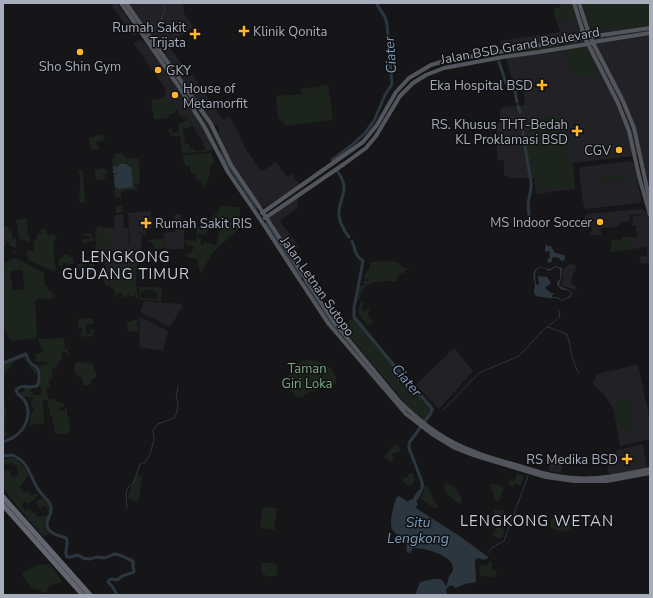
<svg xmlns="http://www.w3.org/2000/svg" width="653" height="598" font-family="'Nunito Sans',sans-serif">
<rect width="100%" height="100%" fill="#161619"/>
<g fill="#222226">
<polygon points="110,3 117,3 137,32 136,35 133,36"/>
<polygon points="129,3 183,3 184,13 193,27 168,45 190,76 193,75 223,120 229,116 238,131 244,146 260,170 261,171 264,170 276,162 287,177 292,174 299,184 299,185 265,207 261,206 230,161 218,131 219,130 218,126 213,124"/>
<polygon points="560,3 572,3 572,4 575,3 650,3 650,191 642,155 573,163 575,189 536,194 534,178 513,178 504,175 504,161 497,159 497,125 500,121 500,111 502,107 525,105 524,94 513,79 510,73 504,48 501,46 500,41 560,32 553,9 561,7"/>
<polygon points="140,39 145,42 160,62 205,129 213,150 206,152 201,139 187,117 181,115 175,104 171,103 167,100 165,94 166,89 133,43"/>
<polygon points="630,161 634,164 641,198 641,201 639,203 585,209 584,207 582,196 579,169 582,167"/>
<polygon points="296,197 298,200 297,208 281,220 281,223 299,246 291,253 269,220 269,218 270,217"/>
<polygon points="640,209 643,209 648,214 650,223 650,269 648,263 641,264 639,257 648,255 646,247 633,249 633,237 637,237 636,225 632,225 633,216 641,215 641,214 630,215 630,221 621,222 618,227 601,228 601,235 589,235 592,231 591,226 583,220 587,214"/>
<polygon points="151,211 151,219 153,219 154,226 152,226 152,227 149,228 149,230 146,231 146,235 143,235 142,232 139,232 139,233 142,233 142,238 141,238 142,261 120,262 120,276 106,276 105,246 103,246 104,228 114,228 115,215 123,214 124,228 128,228 129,244 130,245 128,213"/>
<polygon points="175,214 181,214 180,230 184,230 184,249 165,249 164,233 178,231 174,230"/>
<polygon points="569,264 576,265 575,273 573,273 571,284 575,285 577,290 561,286 563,278 562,277 563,271 564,268"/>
<polygon points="144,301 180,304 183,306 170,327 140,312"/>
<polygon points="140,317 168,331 163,351 139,347"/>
<polygon points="454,348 473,371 439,409 416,385"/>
<polygon points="635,365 638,365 650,420 650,439 620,446 614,411 612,406 602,392 593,384 597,374"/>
<polygon points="643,444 647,468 616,474 611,474 608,472 607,463 611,457 618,450"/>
<polygon points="552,455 564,456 561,473 549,471"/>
</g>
<g fill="#1c241d" fill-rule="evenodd">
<path d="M582 3H650V25L597 33C588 29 585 12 582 3Z"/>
<polygon points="572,4 577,18 558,24 553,9"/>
<polygon points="572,42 573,43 544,50 507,55 505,53 506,52"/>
<path d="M581 47 585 48 588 51 605 78C598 75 593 75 585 75 571 76 566 61 563 50Z"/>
<polygon points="181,83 212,127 221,149 258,209 258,211 256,211 221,157 208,129 178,85"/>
<polygon points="328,85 333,117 331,120 285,126 282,119 278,119 276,96 301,94 300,89"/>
<path d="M165 95C167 100 169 103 175 104L181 115 187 117 192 126 183 130 185 144H189L191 149H194L195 151 205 150 206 152 183 153 182 152 180 136H171V133H169V129H171L172 133 179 132 178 124 181 123V122L187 120 186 119 180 115 178 116 177 109 175 110V113L169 114V117L154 120 151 100 159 99Z"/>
<polygon points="557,116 570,150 574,181 573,186 541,190 541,189 536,190 534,174 530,171 527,146 534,144 530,120 536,118"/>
<polygon points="103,134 105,140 96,142 99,149 91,150 89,138"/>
<path d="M211 152 215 162 210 166C210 174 210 181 203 187L202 184V181L196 179V175L194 173H191L190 165 187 166 184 163 183 155 208 153Z"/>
<path d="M122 153 123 156H125L126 158 139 159 140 181 139 184 134 185V186H139C134 192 128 189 121 191L123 212 116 213V206L122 205 121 198H115L114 190 115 189 112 159 115 158 114 154Z"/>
<polygon points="105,168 106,170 109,172 104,176 107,178 100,180 96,180 95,177 95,170"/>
<polygon points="77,170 80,170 83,171 85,203 79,203 80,187 80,173"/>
<polygon points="633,174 634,179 599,183 599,178"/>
<path d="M222 206 240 207 239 229 213 252 201 273 199 269 197 259C194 257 189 259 186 256L185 255 190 254 195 246H188V244H185V240L196 241 197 228 199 227 200 230C213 228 208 226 213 217 215 213 220 210 222 206ZM214 221 222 223 216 245 204 242 203 245 200 244 202 238 197 237V234L206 235 208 229H212Z"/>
<path d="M27 218C27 225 27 233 30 239V242L28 243 26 242V241L22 239 20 241 16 220Z"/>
<polygon points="3,224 3,227 8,227 9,231 11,231 13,239 17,239 16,240 17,245 16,246 16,249 19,250 16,251 16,253 11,251 12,249 13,251 16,251 16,248 10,246 8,241 6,242 6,245 4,247 3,247"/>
<path d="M100 226 104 228V235H112V236L116 237V244L103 245V246H105V266L104 264 95 263C95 255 97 247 96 239L92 241H86V244L82 241 83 239H90V236H83L84 234H92V239L96 238 95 229Z"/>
<polygon points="46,229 46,234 48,234 49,235 54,234 55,236 57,236 53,244 56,272 28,260 27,251 34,250 33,244 35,243 34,240 37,239 37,234 41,234 40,230"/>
<polygon points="622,237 633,237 633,249 610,252 612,239 621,240"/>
<polygon points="162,238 163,238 164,240 164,248 154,249 153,243 149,243 148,240 161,239"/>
<polygon points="63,255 68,255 68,257 73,257 74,264 65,265 65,263 63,263 63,266 59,266 58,261 60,261 60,258 63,258"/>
<path d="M15 258 44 273 45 286 48 287V291H52V294H54L55 298 38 299 35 301 37 334 36 335 37 338 13 341 10 340 3 326V269H5L3 262 5 261 6 263H7L11 259ZM22 270 25 289 13 291 10 271Z"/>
<path d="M139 261C134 273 137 286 138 298L136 299V295L134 296V297L130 296 129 294H127V298H126V297H123V295L121 294V293H118L115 298V291H114V288H111V285L106 286C104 284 103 276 104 274H106V276H120V262Z"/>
<path d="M391 261 401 264H399C401 266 405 268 406 269L409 268V270H405V274L402 272 399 276 397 277 396 281C377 282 365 278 359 300H357L360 285 364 286V284L363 281H368L369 280 365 279 364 277 370 267V262Z"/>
<polygon points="77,264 83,264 84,266 86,266 86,268 90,268 89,264 94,264 94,267 91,268 92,274 84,274 83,269 77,269"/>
<path d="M139 287H158L162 288 161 302 149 300H140ZM145 289 153 290 154 292H157V299L141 298V291H144Z"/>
<path d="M361 301H363L365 303 362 306C362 308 363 310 365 312L368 308 370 310 368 312 369 313 368 315 373 322 368 326 358 313Z"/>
<path d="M356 316 384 351 433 406C436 412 429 418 425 422L411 410 341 326Z"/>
<polygon points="91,318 93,318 93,324 86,324 86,331 88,331 89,332 86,332 86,334 89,334 91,333 90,330 94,329 93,335 89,337 79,336 79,335 82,332 82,328 78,327 78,319"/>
<polygon points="134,320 138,320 138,323 136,324 137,327 138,327 138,331 128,332 127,322 134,321"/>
<path d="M64 338 65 346H63L64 349 68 348V356L67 355 66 352 62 353 61 360 58 361 59 364H56L57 369H55V367L52 368 53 378 50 379 49 384 50 386 47 388V392L49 400 50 401 53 398 56 399 57 402H61V403H63L64 407H60L59 411H65V408H67V417H69L70 432H68V434H55L52 416H50L47 400H45L42 401 45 423 31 425 29 427 31 414 33 412C34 408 32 405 31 402L33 400V398C27 396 25 399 18 394L24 391 25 387 30 388 33 395H39L41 393C42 391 41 389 40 387 39 380 42 373 39 367L41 365 47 364 48 363 47 362 41 361 37 362 36 361 35 354 43 352 38 339Z"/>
<path d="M24 355C26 358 27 362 29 364 35 371 37 365 37 377 34 370 27 364 23 357L15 361 3 375V364Z"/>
<path d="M307 360C321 360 338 368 336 383 331 388 324 387 318 388 311 390 305 396 298 398 283 385 287 363 307 360Z"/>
<path d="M78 361 93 364 96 373V378H93L90 385H83L82 377H78C74 371 72 366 78 361Z"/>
<polygon points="3,396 7,416 5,426 5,432 8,433 3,440 3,421 4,421 5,416 3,415"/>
<path d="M627 397H628L635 430H633V428C628 431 623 432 619 427L614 406C615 399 621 398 627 400Z"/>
<polygon points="398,444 401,451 392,454 394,460 390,462 384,457 392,447"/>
<path d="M12 457C25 464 28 475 35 486 42 497 48 500 51 513L45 521 46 527 50 534 43 536 11 499 7 492 3 489V470L4 471 8 470 13 477 19 474 16 470 18 469 16 465H13L11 462 3 466V460ZM29 475 35 486 43 498 36 501 39 509 45 505 49 514 38 517 36 513H33L29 509 25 510 23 508 22 503 25 502 29 504 38 496 35 493 32 496 28 491 25 493 19 487Z"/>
<path d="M413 473C415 478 417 481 412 485L408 486 403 481 402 479 408 477V474Z"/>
<polygon points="517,473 524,476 521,486 515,483 513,487 508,484 509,479 514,481"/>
<polygon points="135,475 142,476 139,501 133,501 128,497"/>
<path d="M444 483C453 483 463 494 461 504 452 500 444 494 444 483Z"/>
<polygon points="490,483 504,487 499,501 497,502 495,500"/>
<polygon points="425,486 427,486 435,502 438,506 435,509 420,498 423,493"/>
<polygon points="263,507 277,508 274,530 260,528"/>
<polygon points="497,508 498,511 501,510 504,511 502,518 508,520 505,527 497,524 501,518 493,512"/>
<polygon points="553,517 569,519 571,529 563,532 551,528 550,524"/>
<polygon points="497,526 505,530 502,538 498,539 492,535"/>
<polygon points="489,561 492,562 491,569 497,571 495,578 480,575 479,566 488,565"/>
<polygon points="261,563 274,563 277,565 277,575 266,577 265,574 262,575"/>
<path d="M50 564 62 582 49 586 47 593H43L42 591 31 588 22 574C33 565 36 565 50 564Z"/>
</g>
<g fill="#2b363e" fill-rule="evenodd">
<polygon points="219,149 257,208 256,209 224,161"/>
<polygon points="120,164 126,164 128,166 131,167 133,187 118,189 118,187 115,188 114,177 117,177 114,177 114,174 117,174 117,173 113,173 113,170 116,170 116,169 113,169 113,166 116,166 116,168"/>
<polygon points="546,245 548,246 551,246 555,253 564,255 565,257 565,260 561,261 559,258 554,257 552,258 552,262 548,263 547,260 550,257 549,255 550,253 549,251 546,252 545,251 545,247"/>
<path d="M556 266 562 268 561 279 559 285C563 289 569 288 572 293L571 297 566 299 562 301 557 298H549L536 296C532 291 535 289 535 284 534 278 531 272 537 268 541 265 545 269 550 269ZM556 267 559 268 560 270V279L557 283V285L562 290H568L571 293 570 296 562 300 557 297H552V295H554L553 293H551L545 288 551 283 547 277 538 276 539 285 536 284C535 278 533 266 543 268 545 269 547 270 549 271Z"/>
<path d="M421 483H424C424 490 420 496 416 502L418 503 416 508 461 537 488 557V558L484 560 478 558 475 560 476 582 465 584 456 588 451 585 446 589 447 595H415L420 582C424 581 438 577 442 580 444 582 444 584 446 586 449 582 447 581 449 577 450 574 453 573 453 569 454 555 424 548 413 548L410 553 407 552C406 549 407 546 406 543 405 541 396 534 394 532 387 526 394 506 396 498L399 496 408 502 411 499 412 500 417 492 422 487Z"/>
</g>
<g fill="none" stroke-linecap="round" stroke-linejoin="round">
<g stroke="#2b363e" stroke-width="1">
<path d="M151 34C160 22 164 18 165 3"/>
<polyline points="559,318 560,313 559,311"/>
<path d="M548 327 567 334C570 342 570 350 573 359 574 365 577 369 579 374"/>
<polyline points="479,373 517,357 525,350 541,332 556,320"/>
<polyline points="432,409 434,409"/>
<polyline points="443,410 477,375"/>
<polyline points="127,508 126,494 127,489 134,482 140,464 145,462 150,454 154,440 153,430 158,424 174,418 177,412 178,403 176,398 177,393 178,386"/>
<polyline points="488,553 493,547 504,541 528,476"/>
</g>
<g stroke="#2b363e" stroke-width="3">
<polyline points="147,37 163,60"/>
<polyline points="499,62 506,83 515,91 517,102"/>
<polyline points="518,106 520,113"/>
<polyline points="521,122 524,139"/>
<polyline points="525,146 531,182 531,188 528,204 530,224"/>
<polyline points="332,160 352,145 365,133 374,121 385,95 392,84 387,24 385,17 376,3"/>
<path d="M338 172C350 190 341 193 339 211 338 220 344 231 349 237"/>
<polyline points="266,224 301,277"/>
<path d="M352 241C356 250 354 255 363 261L357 293 354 307V317L401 374 430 406 432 409 431 413 409 443V448L422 482V487"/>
<polyline points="304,282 323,312 338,330"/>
<path d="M3 363 26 354C27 357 28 360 30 362 33 367 31 363 35 366 41 370 39 379 38 385 31 391 23 382 16 390 17 396 22 396 25 401 32 414 26 429 14 437 11 439 7 440 3 442"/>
<path d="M3 456 13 455C16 457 20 459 23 462 29 468 33 482 38 489 42 496 50 500 51 507 53 516 44 519 48 528 50 534 60 536 66 538 70 545 63 550 67 557H70L78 555 83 558 89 559 98 557 105 558 114 554 120 555 128 559 133 561V568L134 570V572L122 576 117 580 112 579 109 580 108 582 112 586 117 595"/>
</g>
<g stroke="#53555d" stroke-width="4">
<polyline points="121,3 177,84 204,126 228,172 264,225 299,279 328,323 406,414 432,434 455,448 473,455 546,477 574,481 607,481 650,473"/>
<path d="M126 3 211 124 231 165 260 208 333 321 400 402C421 423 446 442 475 452 488 457 502 461 516 465 535 471 554 477 575 478 600 480 625 474 650 469"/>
<polyline points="574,3 585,38 618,103 629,131 639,176 650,215"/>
<polyline points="579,3 590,37 623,101 634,128 650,202"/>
<polyline points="589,37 650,28"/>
<polyline points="262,213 363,142 377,125 396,92 409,78 431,65 441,62 456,59 579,39 581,36 582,30"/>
<polyline points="265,218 344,164 366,148 376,136 400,96 413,83 426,75 444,68 503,57 539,52 588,44 593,42 650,33"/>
</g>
<g stroke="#63666f" stroke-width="5">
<polyline points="3,497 90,595"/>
<polyline points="3,505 83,595"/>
</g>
</g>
<g fill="#ffb728" stroke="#111114" stroke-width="1.5">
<path d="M242 25h4v4h4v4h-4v4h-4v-4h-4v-4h4z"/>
<path d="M193 28h4v4h4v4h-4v4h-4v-4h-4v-4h4z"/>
<circle cx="80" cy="52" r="4"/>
<circle cx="158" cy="70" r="4"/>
<path d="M540 79h4v4h4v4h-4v4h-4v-4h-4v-4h4z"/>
<circle cx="175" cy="95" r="4"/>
<path d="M575 125h4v4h4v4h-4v4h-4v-4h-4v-4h4z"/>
<circle cx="619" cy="150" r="4"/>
<circle cx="600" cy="222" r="4"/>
<path d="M144 217h4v4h4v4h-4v4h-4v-4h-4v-4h4z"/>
<path d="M625 453h4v4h4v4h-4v4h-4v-4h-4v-4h4z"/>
</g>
<g text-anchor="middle" stroke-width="3" stroke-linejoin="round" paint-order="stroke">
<g font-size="13" fill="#a7adba" stroke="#111114" text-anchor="end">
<text x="186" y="32">Rumah Sakit<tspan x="186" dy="15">Trijata</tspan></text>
<text x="253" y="36" text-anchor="start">Klinik Qonita</text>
<text x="80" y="71" text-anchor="middle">Sho Shin Gym</text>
<text x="166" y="75" text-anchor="start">GKY</text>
<text x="533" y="90">Eka Hospital BSD</text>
<text x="183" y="93" text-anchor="start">House of<tspan x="183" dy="15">Metamorfit</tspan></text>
<text x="568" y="129">RS. Khusus THT-Bedah<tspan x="568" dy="15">KL Proklamasi BSD</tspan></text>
<text x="611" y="155">CGV</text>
<text x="592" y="227">MS Indoor Soccer</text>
<text x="155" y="228" text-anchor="start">Rumah Sakit RIS</text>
<text x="618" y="464">RS Medika BSD</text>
</g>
<g font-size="13" fill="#a7adba" stroke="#111114">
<text transform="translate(520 45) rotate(-10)" y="5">Jalan BSD Grand Boulevard</text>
<text transform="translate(318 286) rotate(55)" y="5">Jalan Letnan Sutopo</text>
</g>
<g font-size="13" fill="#7da680" stroke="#111114">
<text x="307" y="373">Taman<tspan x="307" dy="15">Giri Loka</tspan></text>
</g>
<g font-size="14" font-style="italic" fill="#7c9bb7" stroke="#111114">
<text transform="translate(390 55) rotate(-94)" y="5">Ciater</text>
<text transform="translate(407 380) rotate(50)" y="5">Ciater</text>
<text x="418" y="527">Situ<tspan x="418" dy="16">Lengkong</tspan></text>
</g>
<g font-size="15" letter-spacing="1" fill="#c9ccd5" stroke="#111114">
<text x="126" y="262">LENGKONG<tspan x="126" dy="17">GUDANG TIMUR</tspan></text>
<text x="537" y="526">LENGKONG WETAN</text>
</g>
</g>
<rect width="653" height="598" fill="none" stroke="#a7adba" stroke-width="8"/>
</svg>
